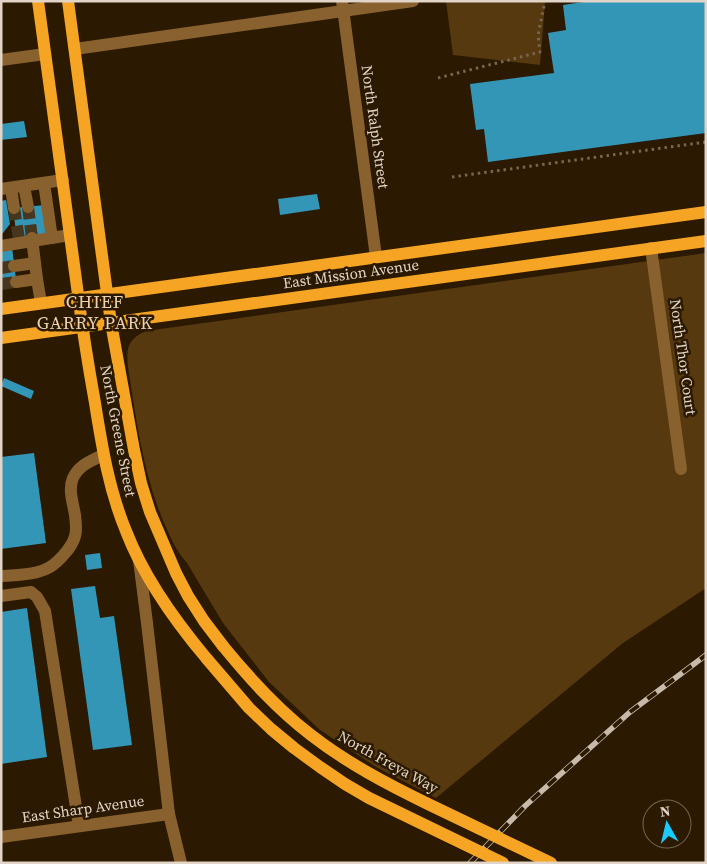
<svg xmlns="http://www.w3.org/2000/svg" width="707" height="864" font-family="'Source Serif 4',serif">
<rect width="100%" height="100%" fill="#2b1901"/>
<g fill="#57390f">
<polygon points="446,1 579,1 579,2 545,2 540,65 453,55"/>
<path d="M706 253V588L623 643 436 798 376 767 320 730 269 682 223 623 187 563C179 554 174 545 169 534 144 482 137 424 128 367 126 348 128 339 146 331Z"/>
</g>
<g fill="#3396b7">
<polygon points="590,1 706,1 706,133 488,162 484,129 476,130 470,84 554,73 548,33 566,30 563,5"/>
<polygon points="24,121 27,137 1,140 1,124"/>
<polygon points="317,194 320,209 280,215 278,199"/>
<polygon points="6,200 10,224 3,233 1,234 1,201"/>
<polygon points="45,205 49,236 17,240 13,208"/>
<polygon points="12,247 17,287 1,289 1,249"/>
<polygon points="4,378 34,391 31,399 1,386"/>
<polygon points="34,453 46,543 1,549 1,457"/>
<polygon points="100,553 102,568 87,570 85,555"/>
<polygon points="95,586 100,618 114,616 132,745 93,750 71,589"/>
<polygon points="27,608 47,757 1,764 1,612"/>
</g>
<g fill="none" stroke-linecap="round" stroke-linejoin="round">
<g stroke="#46351f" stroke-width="12" stroke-dasharray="12 6" stroke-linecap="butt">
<polyline points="28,207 32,238"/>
<polyline points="14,208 19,239"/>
<polyline points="1,268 14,266"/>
<polyline points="1,284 16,282"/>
</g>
<g stroke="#766652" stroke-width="3" stroke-dasharray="2.5 4" stroke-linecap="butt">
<polyline points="438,78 540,52 538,35 545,1"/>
<polyline points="452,177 706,142"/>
</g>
<g stroke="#88612e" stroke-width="12">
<polyline points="342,1 376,257"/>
<polyline points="75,49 413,1"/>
<polyline points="1,60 45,54"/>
<polyline points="44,183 52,238"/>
<polyline points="24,186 28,207"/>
<polyline points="11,188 14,208"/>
<polyline points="1,189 63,180"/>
<polyline points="1,246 70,235"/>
<polyline points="651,248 681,469"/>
<polyline points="14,266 35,263 32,238"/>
<polyline points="37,279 41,303"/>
<polyline points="16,282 37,279 35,263"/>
<polyline points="139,560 147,623 169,814 181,863"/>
<path d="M1 576C17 575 37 575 50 567 57 563 62 557 67 551 77 538 77 531 75 515 73 503 68 489 73 478 79 465 91 461 103 455"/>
<polyline points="1,596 31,592 37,597 45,611 79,826"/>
<polyline points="1,837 169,814"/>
</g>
<g stroke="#f6a423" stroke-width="12">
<path d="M38 1C51 96 64 191 77 287 82 326 88 364 95 403 102 447 109 490 126 531 144 578 175 621 207 659"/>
<polyline points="68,1 111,323 134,450 141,483 150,512 176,573 188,596 204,621 223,646"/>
<polyline points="1,309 706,212"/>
<polyline points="1,338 706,241"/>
</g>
<defs>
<polyline id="rail" points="470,863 525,806 630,712 706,655"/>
</defs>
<use href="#rail" stroke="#c8baab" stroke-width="5.5"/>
<use href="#rail" stroke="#2b1901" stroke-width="4" stroke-dasharray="11" stroke-linecap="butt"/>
<g stroke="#f6a423" stroke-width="12">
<path d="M223 646C250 679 277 709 311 735 347 763 387 784 428 804 469 824 510 843 551 863"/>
<polyline points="207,659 249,708 271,729 294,748 320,767 345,784 369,798 503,863"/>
</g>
</g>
<g text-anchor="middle" stroke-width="5" stroke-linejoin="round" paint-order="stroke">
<g font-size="15" fill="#e2d5c7" stroke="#2b1901">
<text transform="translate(375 127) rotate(82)" y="5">North Ralph Street</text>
<text transform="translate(351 274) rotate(-8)" y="5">East Mission Avenue</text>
<text transform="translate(683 357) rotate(82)" y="5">North Thor Court</text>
<text transform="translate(118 431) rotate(79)" y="5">North Greene Street</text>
<text transform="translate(388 762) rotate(29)" y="5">North Freya Way</text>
<text transform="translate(83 809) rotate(-8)" y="5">East Sharp Avenue</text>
</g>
<g font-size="18" letter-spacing="1" fill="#ead1b4" stroke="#2b1901">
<text x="95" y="308">CHIEF<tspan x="95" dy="21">GARRY PARK</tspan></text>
</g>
</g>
<rect width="707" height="864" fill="none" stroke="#e2d5c7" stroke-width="5"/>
<g transform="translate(667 824) rotate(352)"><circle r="24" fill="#2b1901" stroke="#746450"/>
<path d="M0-4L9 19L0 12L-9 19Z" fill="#1acafc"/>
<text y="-8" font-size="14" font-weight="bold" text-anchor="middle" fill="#e2d5c7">N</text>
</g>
</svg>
